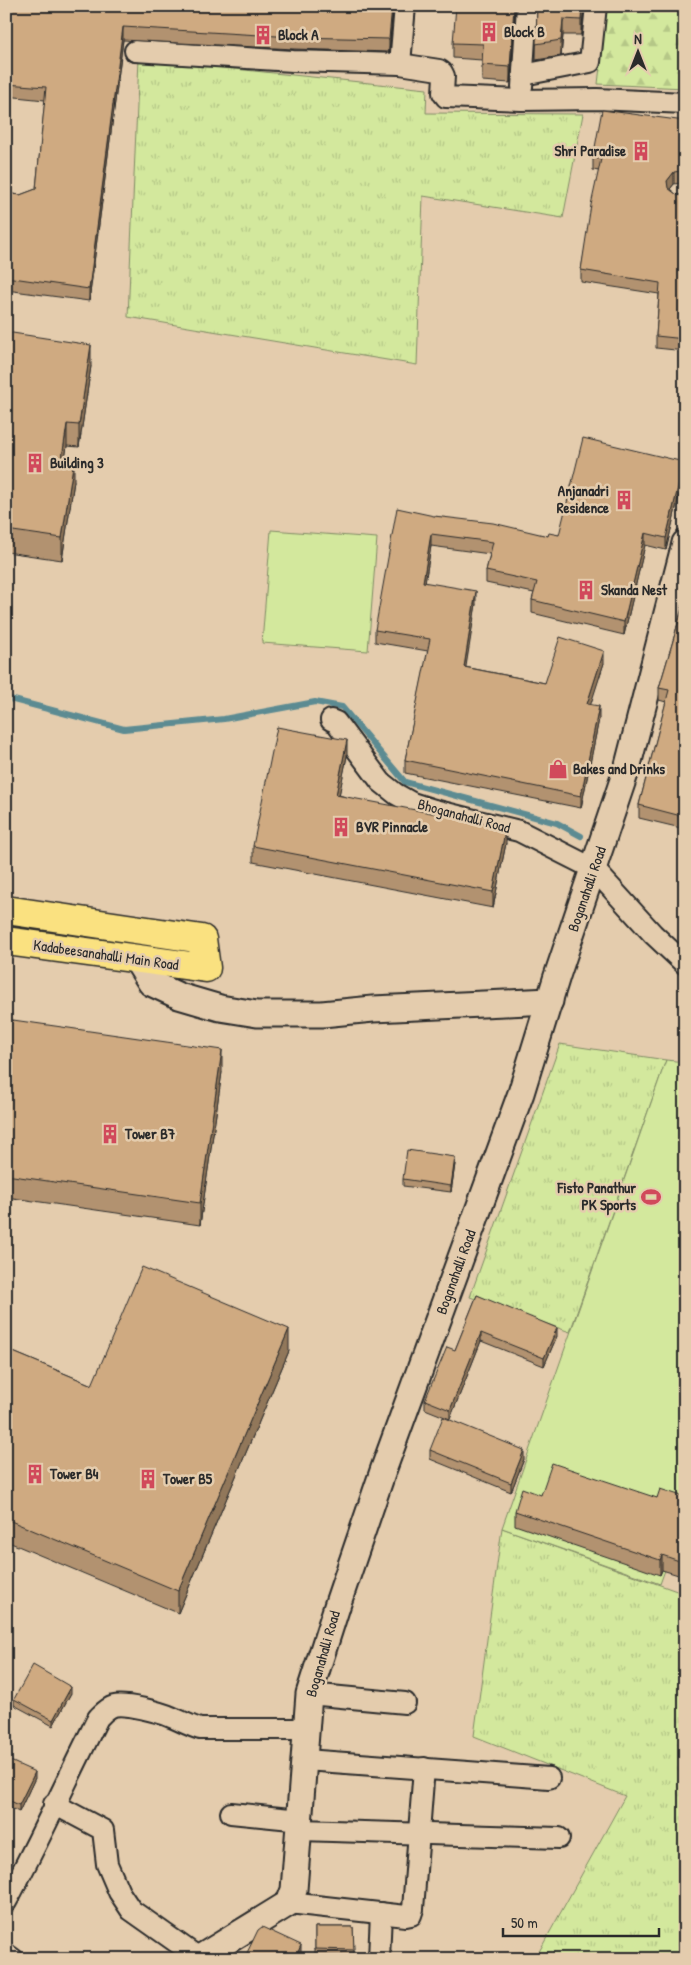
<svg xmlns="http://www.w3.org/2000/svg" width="691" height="1965" font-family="'Patrick Hand',sans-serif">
<defs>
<pattern id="grass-tufts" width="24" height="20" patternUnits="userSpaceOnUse" patternTransform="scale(1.25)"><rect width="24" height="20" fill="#d3e89d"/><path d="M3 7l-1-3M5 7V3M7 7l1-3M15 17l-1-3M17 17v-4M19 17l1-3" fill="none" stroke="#b5c787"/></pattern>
<pattern id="forest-firs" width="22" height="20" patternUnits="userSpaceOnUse" patternTransform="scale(1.25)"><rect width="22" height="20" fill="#d3e89d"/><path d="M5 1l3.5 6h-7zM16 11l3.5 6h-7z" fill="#b5c787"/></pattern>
</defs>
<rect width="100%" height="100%" fill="#e4ccad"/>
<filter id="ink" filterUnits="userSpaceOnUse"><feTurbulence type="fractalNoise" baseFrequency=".02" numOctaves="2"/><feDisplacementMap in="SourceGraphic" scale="10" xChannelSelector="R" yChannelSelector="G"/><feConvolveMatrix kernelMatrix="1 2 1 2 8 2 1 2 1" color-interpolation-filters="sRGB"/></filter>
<g filter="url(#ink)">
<g fill="url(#grass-tufts)" stroke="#7f8a64">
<polygon points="139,59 427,89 426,113 583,114 563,218 423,196 417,365 128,317"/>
<polygon points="560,1044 666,1060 570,1332 470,1297"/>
<polygon points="502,1528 685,1594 685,1959 535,1959 625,1796 474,1736"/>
</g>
<polygon fill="url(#forest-firs)" stroke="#7f8a64" points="607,6 685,6 685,88 598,84"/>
<g fill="#d3e89d" stroke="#7f8a64">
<polygon points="271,530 377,538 368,651 262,643"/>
<polygon points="666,1060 685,1062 685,1515 660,1584 502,1528"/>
</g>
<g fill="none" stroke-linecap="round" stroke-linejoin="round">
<polyline stroke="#5b8b92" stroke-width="6" points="6,698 124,729 224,719 315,702 342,707 405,782 557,823 581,836"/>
<defs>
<g id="minor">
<polyline points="135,51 293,61 400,64 439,70 442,72 444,76 443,93 446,97 521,100 597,99 685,103"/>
<polyline points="400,64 405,6"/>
<polyline points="523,75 590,62 596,6"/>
<polyline points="522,87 527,6"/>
<polyline points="331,720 336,722 381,782 396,794 412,803 434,810 519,831 594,869 653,934 685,964"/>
<polyline points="309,1694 405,1703"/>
<polyline points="305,1760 549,1778"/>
<polyline points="54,1804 103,1830 107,1864 119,1892 131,1910 199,1958"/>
<polyline points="231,1813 301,1820"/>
<polyline points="300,1830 559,1838"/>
<path d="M6 1902C39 1842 67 1779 98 1718 103 1713 107 1708 114 1706 125 1703 160 1712 171 1717 181 1721 190 1726 200 1729H307"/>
<polyline points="289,1903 406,1916 411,1915 413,1909 424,1768"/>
<polyline points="6,1954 13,1959"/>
<polyline points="379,1959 381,1913"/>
</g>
<g id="tertiary">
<polyline points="136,959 151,983 179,996 220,1008 257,1014 322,1014 373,1009 550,1001"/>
<polyline points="198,1959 289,1903 294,1890 309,1694 339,1600 384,1468 521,1093 557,976 628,765 685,543"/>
</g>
<polyline id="primary" points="6,910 202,939 206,968 6,941"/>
</defs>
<use href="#minor" stroke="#2b2b2b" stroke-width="24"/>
<use href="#tertiary" stroke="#2b2b2b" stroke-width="29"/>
<use href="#primary" stroke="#2b2b2b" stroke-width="31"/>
<use href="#minor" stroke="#e4ccad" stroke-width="20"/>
<use href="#tertiary" stroke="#e4ccad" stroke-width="25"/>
<use href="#primary" stroke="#fae180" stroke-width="28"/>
</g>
<g fill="#b2926f" stroke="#2b2b2b">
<polygon points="6,6 393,6 389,52 294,49 123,40 89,301 6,290 6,193 20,195 36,189 45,100 6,96"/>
<polygon points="515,6 510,83 482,81 482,60 453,58 453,43"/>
<polygon points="537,6 584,6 581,35 563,35 561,56 536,60"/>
<polygon points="685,121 685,185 681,183 674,184 670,189 677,195 685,195 685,351 656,348 656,336 659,294 581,282 581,270 599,171 593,170 593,158"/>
<polygon points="6,332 91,366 79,447 67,446 65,458 74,481 62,560 6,552"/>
<polygon points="684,475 666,550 645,545 624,635 532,613 532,600 534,593 486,583 486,571 490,554 431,546 425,583 476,604 465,667 545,683 604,663 590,704 599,719 581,808 405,773 405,760 428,651 375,642 375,630 434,516 548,536 559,535"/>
<polygon points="685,600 685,829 639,818 639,805 666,702 659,700 659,688"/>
<polygon points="347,756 339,795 506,843 493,908 253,862 253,846"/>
<polygon points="6,1019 222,1072 200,1225 6,1197"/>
<polygon points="455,1164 451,1192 403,1186 403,1179"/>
<polygon points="477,1295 557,1336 544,1366 481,1341 450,1419 425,1409 425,1400 455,1350"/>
<polygon points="6,1349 92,1385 289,1351 178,1613 6,1541"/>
<polygon points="430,1450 524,1459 511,1492 430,1459"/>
<polygon points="541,1495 657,1498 685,1497 685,1577 662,1570 660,1575 515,1525 515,1511"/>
<polygon points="71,1693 53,1726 14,1705 14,1699"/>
<polygon points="6,1759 35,1778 19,1812 6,1806"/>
<polygon points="315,1927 353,1927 354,1956 315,1955"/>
</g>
<g fill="#91775a" stroke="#2b2b2b">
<polygon points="392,6 393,6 389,52 389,39"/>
<polygon points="514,6 515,6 510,83 510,67"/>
<polygon points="582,6 584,6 581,35 581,20"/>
<polygon points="563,19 563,35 561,56 561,40"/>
<polygon points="123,27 123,40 89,301 89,289"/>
<polygon points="674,172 674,184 667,193 667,181"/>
<polygon points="91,345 91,366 79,447 79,425"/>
<polygon points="67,424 67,446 62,479 62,458"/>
<polygon points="74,459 74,481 62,560 62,538"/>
<polygon points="684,462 684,475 666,550 666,538"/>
<polygon points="645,533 645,545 624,635 624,622"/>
<polygon points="431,534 431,546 423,595 423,582"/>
<polygon points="476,591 476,604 464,679 464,667"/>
<polygon points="604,651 604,663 587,716 587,704"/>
<polygon points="599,706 599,719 581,808 581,796"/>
<polygon points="347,740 347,756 336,811 336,795"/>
<polygon points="506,827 506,843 493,908 493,892"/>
<polygon points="222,1050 222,1072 200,1225 200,1203"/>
<polygon points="455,1157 455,1164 451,1192 451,1186"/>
<polygon points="557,1328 557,1336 544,1366 544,1358"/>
<polygon points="289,1329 289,1351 178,1613 178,1591"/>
<polygon points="481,1333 481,1341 450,1419 450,1410"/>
<polygon points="524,1450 524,1459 511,1492 511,1483"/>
<polygon points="662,1555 662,1570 660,1575 660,1560"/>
<polygon points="71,1687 71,1693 53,1726 53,1720"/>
<polygon points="35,1772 35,1778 19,1812 19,1805"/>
<polygon points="301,1945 301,1954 299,1959 295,1959"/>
</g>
<g fill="#cfaa81" stroke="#2b2b2b">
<polygon points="6,6 392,6 389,39 294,37 123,27 89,289 6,277 6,193 20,195 36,189 46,87 6,84"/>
<polygon points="456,6 514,6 510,67 482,65 483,44 453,43"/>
<polygon points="537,6 582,6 581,20 563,19 561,40 536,44"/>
<polygon points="602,110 685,121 685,172 681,171 674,172 667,181 668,188 677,195 685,195 685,339 656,336 660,283 581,270 591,205 601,159 593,158"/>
<polygon points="6,332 91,345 79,425 67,424 62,458 74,459 62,538 6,530"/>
<polygon points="583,438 684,462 666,538 645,533 624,622 532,600 537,582 486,571 493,542 431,534 423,582 476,591 464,667 545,683 560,637 604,651 587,704 599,706 581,796 405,760 430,639 375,630 397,508 434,516 493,523 548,536 549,533 559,535"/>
<polygon points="685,600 685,817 639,805 669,690 659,688"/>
<polygon points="277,727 347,740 336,795 506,827 493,892 253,846"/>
<polygon points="6,1019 222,1050 200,1203 6,1175"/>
<polygon points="407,1150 455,1157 451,1186 403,1179"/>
<polygon points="142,1267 289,1329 178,1591 6,1519 6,1349 92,1385"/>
<polygon points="477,1295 557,1328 544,1358 481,1333 450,1410 425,1400 447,1347 455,1350"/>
<polygon points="443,1417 524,1450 511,1483 430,1450"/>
<polygon points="552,1463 657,1498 660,1489 685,1497 685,1563 662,1555 660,1560 515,1511 522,1488 541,1495"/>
<polygon points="33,1665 71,1687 53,1720 14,1699"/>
<polygon points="6,1759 35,1772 19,1805 6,1799"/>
<polygon points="262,1927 301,1945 295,1959 244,1959 258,1930"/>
<polygon points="315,1927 353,1927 354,1950 315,1949"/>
</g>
</g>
<defs>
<symbol id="building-bare" viewBox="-9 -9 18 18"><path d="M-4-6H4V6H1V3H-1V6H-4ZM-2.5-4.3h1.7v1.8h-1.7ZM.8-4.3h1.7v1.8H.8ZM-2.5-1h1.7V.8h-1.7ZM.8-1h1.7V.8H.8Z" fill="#d1495b" stroke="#e4ccad" stroke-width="2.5" paint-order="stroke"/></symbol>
<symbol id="shop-bare" viewBox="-9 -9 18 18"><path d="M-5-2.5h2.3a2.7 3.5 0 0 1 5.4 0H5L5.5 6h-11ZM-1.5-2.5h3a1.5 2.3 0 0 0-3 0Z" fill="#d1495b" stroke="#e4ccad" stroke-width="2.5" paint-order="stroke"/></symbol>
<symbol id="stadium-bare" viewBox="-9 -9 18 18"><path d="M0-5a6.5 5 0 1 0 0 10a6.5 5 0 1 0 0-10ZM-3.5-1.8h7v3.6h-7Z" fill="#d1495b" stroke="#e4ccad" stroke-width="2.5" paint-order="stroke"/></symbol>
</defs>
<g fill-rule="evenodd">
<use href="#building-bare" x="475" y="18" width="28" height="28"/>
<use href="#building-bare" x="249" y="21" width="28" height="28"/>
<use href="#building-bare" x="627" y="137" width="28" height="28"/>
<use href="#building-bare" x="21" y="449" width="28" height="28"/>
<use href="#building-bare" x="610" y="486" width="28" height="28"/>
<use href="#building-bare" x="572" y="576" width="28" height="28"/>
<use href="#shop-bare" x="544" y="755" width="28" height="28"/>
<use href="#building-bare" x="327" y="813" width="28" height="28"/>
<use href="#building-bare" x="96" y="1120" width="28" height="28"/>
<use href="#stadium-bare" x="637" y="1183" width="28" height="28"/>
<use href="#building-bare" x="21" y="1460" width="28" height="28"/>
<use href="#building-bare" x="134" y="1465" width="28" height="28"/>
</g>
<g text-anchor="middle" stroke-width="5" stroke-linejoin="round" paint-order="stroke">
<g font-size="15" font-weight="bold" fill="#2b2b2b" stroke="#e4ccad" text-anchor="start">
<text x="504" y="37">Block B</text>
<text x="278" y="40">Block A</text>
<text x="626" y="156" text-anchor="end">Shri Paradise</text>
<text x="50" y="468">Building 3</text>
<text x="609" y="496" text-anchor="end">Anjanadri<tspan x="609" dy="17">Residence</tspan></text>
<text x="601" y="595">Skanda Nest</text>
<text x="573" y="774">Bakes and Drinks</text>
<text x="356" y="832">BVR Pinnacle</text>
<text x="125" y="1139">Tower B7</text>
<text x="636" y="1193" text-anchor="end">Fisto Panathur<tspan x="636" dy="17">PK Sports</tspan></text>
<text x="50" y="1479">Tower B4</text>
<text x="163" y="1484">Tower B5</text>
</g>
<g font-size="15" fill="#2b2b2b" stroke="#e4ccad">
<text transform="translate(464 816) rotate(15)" y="5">Bhoganahalli Road</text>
<text transform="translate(587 889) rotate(-71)" y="5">Boganahalli Road</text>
<text transform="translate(106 955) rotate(8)" y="5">Kadabeesanahalli Main Road</text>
<text transform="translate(456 1272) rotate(-70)" y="5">Boganahalli Road</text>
<text transform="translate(323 1654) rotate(-74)" y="5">Boganahalli Road</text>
</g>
</g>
<rect width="691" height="1965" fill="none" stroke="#e4ccad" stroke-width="25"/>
<rect x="12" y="12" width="666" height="1940" fill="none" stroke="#2b2b2b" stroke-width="2" filter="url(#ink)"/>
<g transform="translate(638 52)" stroke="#e4ccad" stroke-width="4" paint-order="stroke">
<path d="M0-4L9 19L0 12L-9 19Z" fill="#2b2b2b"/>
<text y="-8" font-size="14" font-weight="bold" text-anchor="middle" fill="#2b2b2b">N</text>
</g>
<path d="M503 1928v8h156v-8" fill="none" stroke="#2b2b2b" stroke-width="2.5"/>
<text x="511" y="1928" font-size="15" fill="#2b2b2b" stroke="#e4ccad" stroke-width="4" paint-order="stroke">50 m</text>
</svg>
